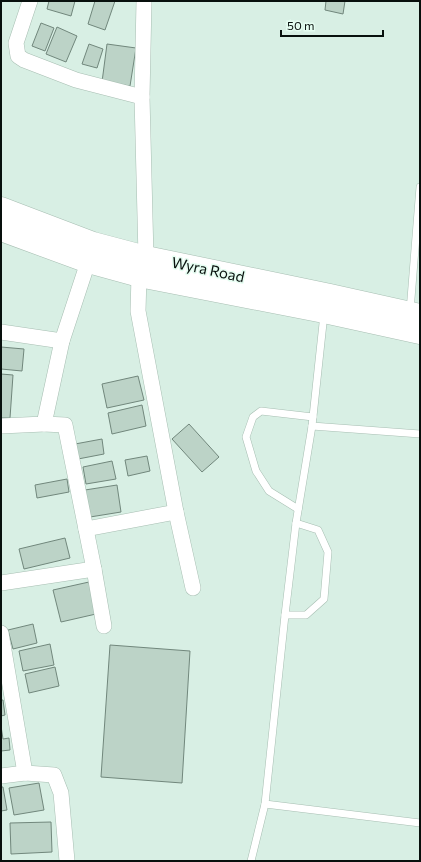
<svg xmlns="http://www.w3.org/2000/svg" width="421" height="862" font-family="Commissioner,sans-serif">
<rect width="100%" height="100%" fill="#d8efe4"/>
<g fill="#bcd3c7" stroke="#71877c">
<polygon points="49,1 75,1 71,16 47,9"/>
<polygon points="95,1 115,1 105,30 88,24"/>
<polygon points="326,1 345,1 343,14 325,10"/>
<polygon points="41,23 54,28 45,51 32,46"/>
<polygon points="57,27 77,36 66,62 46,54"/>
<polygon points="89,44 103,49 97,68 82,64"/>
<polygon points="107,44 136,48 130,86 102,82"/>
<polygon points="1,347 24,349 22,371 1,369"/>
<polygon points="1,374 13,375 10,418 1,418"/>
<polygon points="138,376 144,400 107,408 102,384"/>
<polygon points="142,405 146,426 112,434 108,413"/>
<polygon points="189,424 219,457 202,472 172,439"/>
<polygon points="102,439 104,454 78,459 75,444"/>
<polygon points="147,456 150,471 128,476 125,460"/>
<polygon points="112,461 116,479 86,484 83,467"/>
<polygon points="67,479 69,492 37,498 35,485"/>
<polygon points="117,485 121,512 90,517 85,490"/>
<polygon points="65,538 70,558 24,569 19,549"/>
<polygon points="89,582 96,614 61,622 53,590"/>
<polygon points="33,624 37,643 13,649 8,630"/>
<polygon points="50,644 54,665 23,671 19,651"/>
<polygon points="110,645 190,651 182,783 101,777"/>
<polygon points="55,667 59,686 29,693 25,674"/>
<polygon points="1,700 3,700 5,715 1,716"/>
<polygon points="1,726 3,739 9,738 10,750 1,751"/>
<polygon points="39,783 44,810 14,815 9,788"/>
<polygon points="1,787 3,787 7,810 1,811"/>
<polygon points="51,822 52,852 11,854 10,823"/>
</g>
<g fill="none" stroke-linecap="round" stroke-linejoin="round">
<defs>
<g id="lane">
<polyline points="410,311 420,187"/>
<polyline points="324,314 312,426 296,523 285,615 265,804 420,823"/>
<polyline points="312,426 420,434"/>
<polyline points="298,509 269,491 256,471 246,437 253,417 261,411 313,417"/>
<polyline points="285,615 306,615 324,599 328,552 318,530 296,523"/>
<polyline points="251,861 265,804"/>
</g>
<g id="street">
<polyline points="30,1 16,43 18,56 24,60 76,80 142,97"/>
<polyline points="144,1 142,97 146,257"/>
<polyline points="139,276 138,311 176,512 193,588"/>
<polyline points="1,332 62,341"/>
<polyline points="1,426 44,424 62,341 88,262"/>
<polyline points="86,529 176,512"/>
<polyline points="94,569 104,626"/>
<polyline points="1,583 94,569 65,425 44,424"/>
<polyline points="1,633 25,773"/>
<polyline points="1,776 25,773 54,775 61,793 67,861"/>
</g>
<g id="primary">
<polyline points="1,208 14,213 93,243 146,257 330,295 420,315"/>
<polyline points="1,230 88,262 139,276 324,312 420,333"/>
</g>
</defs>
<use href="#lane" stroke="#a7beb2" stroke-width="8"/>
<use href="#street" stroke="#a7beb2" stroke-width="16"/>
<use href="#primary" stroke="#a7beb2" stroke-width="23"/>
<use href="#lane" stroke="#fff" stroke-width="7"/>
<use href="#street" stroke="#fff" stroke-width="15"/>
<use href="#primary" stroke="#fff" stroke-width="22"/>
</g>
<g text-anchor="middle" stroke-width="3" stroke-linejoin="round" paint-order="stroke">
<g font-size="15" fill="#08100d" stroke="#e5fdf1">
<text transform="translate(208 270) rotate(12)" y="5">Wyra Road</text>
</g>
</g>
<rect width="421" height="862" fill="none" stroke="#08100d" stroke-width="4"/>
<path d="M281 30v6h102v-6" fill="none" stroke="#08100d" stroke-width="2"/>
<text x="287" y="30" font-size="12" fill="#08100d" stroke="#e5fdf1" stroke-width="3" paint-order="stroke">50 m</text>
</svg>
